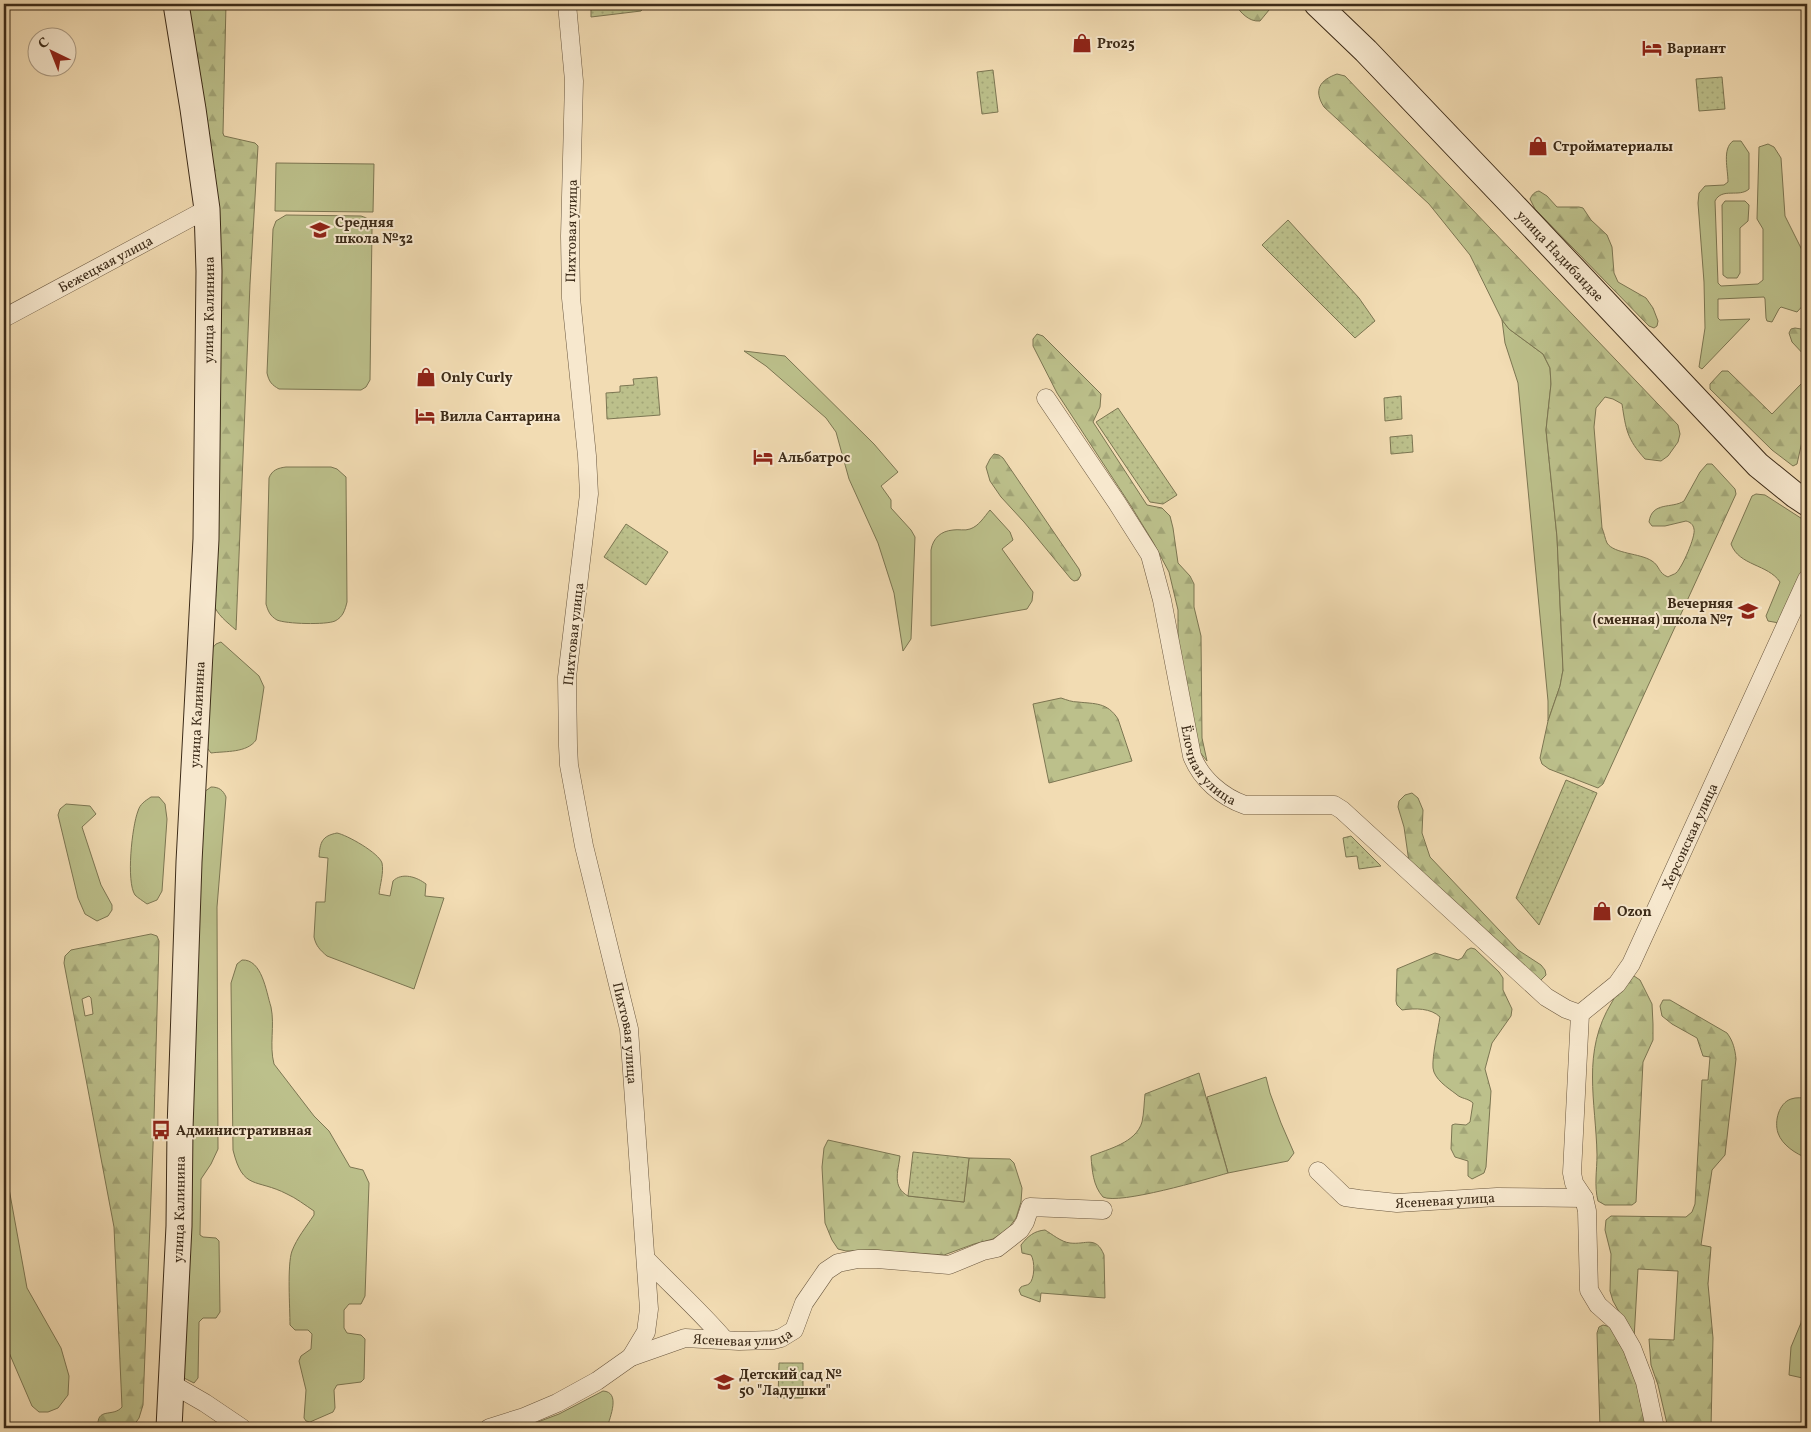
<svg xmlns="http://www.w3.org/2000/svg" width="1811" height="1432" font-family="Vollkorn,serif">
<defs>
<pattern id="forest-firs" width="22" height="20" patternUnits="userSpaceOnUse" patternTransform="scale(1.25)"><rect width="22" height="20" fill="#bcc08b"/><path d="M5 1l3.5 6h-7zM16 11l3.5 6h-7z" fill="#a2a577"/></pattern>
<pattern id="park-dots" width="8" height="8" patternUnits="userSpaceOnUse" patternTransform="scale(1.25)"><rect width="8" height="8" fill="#bcc08b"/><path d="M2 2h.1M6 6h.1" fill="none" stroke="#a2a577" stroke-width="1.8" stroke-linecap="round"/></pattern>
</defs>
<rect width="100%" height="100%" fill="#f2dcb3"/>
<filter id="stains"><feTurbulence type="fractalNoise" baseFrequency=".004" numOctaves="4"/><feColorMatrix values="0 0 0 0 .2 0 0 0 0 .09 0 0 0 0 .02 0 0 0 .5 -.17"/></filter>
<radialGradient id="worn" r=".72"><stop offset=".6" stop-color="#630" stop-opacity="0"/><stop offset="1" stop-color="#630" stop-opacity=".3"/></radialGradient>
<g fill="#bcc08b" stroke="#7c7652">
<path d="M1733 141H1741L1749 153V189C1739 198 1722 187 1715 201L1718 283 1721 286 1758 284 1763 280V229L1757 219 1759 147 1768 144 1774 147 1781 158 1785 216 1806 258 1807 301 1797 312 1781 307 1779 309 1772 322 1767 321 1766 318 1765 299 1764 297 1718 299V318L1720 320 1750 319 1702 369 1699 367 1705 328 1704 282 1698 203 1699 193 1705 186 1724 185 1728 182C1728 169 1722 149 1733 141Z"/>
<polygon points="276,163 374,164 373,212 275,211"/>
<polygon points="1725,201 1745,201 1749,205 1748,221 1740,228 1740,273 1737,278 1727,278 1723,275 1722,205"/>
<path d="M286 215 361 216C368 218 372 221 372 229L370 380 366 387 361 390 279 389C272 385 269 382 267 373L273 229 276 221Z"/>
<polygon points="1502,320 1509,329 1543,354 1550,368 1551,384 1546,430 1557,537 1563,670 1560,686 1548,721 1548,701 1518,383 1505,343"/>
<polygon points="744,351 785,356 874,444 898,472 881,486 891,500 891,508 911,530 915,537 911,639 903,651 894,593 878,543 849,479 836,432 826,418 766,366"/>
<path d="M286 467H331L337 469 346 477 347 602C345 610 343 617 335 621 326 625 286 624 277 620 270 616 268 611 266 604L269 478C272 470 278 468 286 467Z"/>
<path d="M1756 494 1765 495 1807 522V573L1779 623 1768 621 1766 616 1780 582C1768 564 1739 566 1731 544L1752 496Z"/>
<path d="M990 510 1010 532 1013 540 1002 549 1033 592 1032 601 1027 609 931 626V550C933 538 941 531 953 530 958 529 965 531 970 529 979 526 984 517 990 510Z"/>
<path d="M221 642 259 676 264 687 256 740C247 753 226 751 211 753L205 745 209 652 216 644Z"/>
<path d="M211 787C219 787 223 790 226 797L217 907 218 1149 211 1164 201 1179 200 1235 203 1237 216 1238 219 1241 220 1312 216 1318H203L199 1322 198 1378 194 1383 180 1376 204 792Z"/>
<path d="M151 797H159L165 804 167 819 162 891 157 900 147 904C143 901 138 898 135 895 126 882 132 826 138 811 140 804 145 801 151 797Z"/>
<polygon points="66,804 90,806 96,814 82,827 101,885 112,905 112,910 108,916 97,921 85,914 78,898 58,815 60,809"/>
<path d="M337 833C347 835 379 853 382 863 384 872 380 885 379 894L390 896 393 881C402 872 417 877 426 884L425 896 444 898 414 989 327 956C320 950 316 946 314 937L316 902H325L328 858 319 857C320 842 322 836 337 833Z"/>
<path d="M242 960C262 959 266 991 271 1007 275 1026 269 1045 274 1064L314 1116 329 1131 350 1167 363 1170 369 1183 365 1296 361 1304H349L344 1310V1328L347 1333 361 1335 365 1339 364 1379 361 1382 337 1385 334 1390 335 1408 333 1412 310 1422 306 1421 304 1418 306 1390 299 1361 301 1356 311 1349 312 1334 308 1330H295L290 1325C290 1308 287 1265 292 1251 297 1238 306 1227 314 1215V1211C305 1205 296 1198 287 1194 256 1178 243 1191 233 1150L231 983 237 964Z"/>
<polygon points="1266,1077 1270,1093 1281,1123 1294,1153 1288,1161 1228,1173 1207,1097"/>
<path d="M1807 1098V1158C1796 1154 1782 1145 1778 1133 1774 1121 1779 1103 1791 1099 1796 1097 1803 1098 1807 1098Z"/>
<polygon points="4,1161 27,1288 61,1348 69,1376 68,1395 58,1408 48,1412 39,1412 32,1406 4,1341"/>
<polygon points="1807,1280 1807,1379 1789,1375 1791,1347 1801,1323"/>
<path d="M603 1391C621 1392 610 1417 607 1428H522L559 1414Z"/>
</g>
<g fill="url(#forest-firs)" stroke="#7c7652" fill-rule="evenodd">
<path d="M187 4H226L223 133 224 136 255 143 258 146 250 284 236 630C227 622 217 615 213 603Z"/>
<path d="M1234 4H1274L1260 21C1248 22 1241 12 1234 4Z"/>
<path d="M1337 74 1345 76 1678 425 1680 434 1678 442 1668 456 1661 461 1645 459C1627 439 1626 430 1622 404L1613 399 1605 397 1596 408 1594 427 1602 528C1604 532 1605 539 1607 543 1614 554 1640 553 1652 561 1660 566 1658 573 1668 577 1669 576 1675 574 1676 573 1682 568 1696 536 1694 529 1693 524 1690 522 1686 521L1665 526H1652L1649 522C1652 501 1672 509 1684 501L1700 472 1707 464H1712L1735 489 1736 494 1603 784 1598 788 1549 769 1542 764 1540 758 1548 721 1560 686 1563 670 1557 537 1546 430 1551 384 1550 368 1543 354 1509 329 1502 320 1470 255 1429 204 1324 107C1313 90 1320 80 1337 74Z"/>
<path d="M1539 191 1547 196 1557 207H1579L1583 208 1591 220 1607 235 1612 247 1614 273 1618 282 1646 298 1653 308 1658 321 1657 326 1654 328 1649 326 1535 209 1530 199C1532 195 1534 192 1539 191Z"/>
<polygon points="1795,328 1801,329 1807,333 1807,358 1792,342 1789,333 1791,329"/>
<polygon points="1037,334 1043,336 1101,394 1100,407 1093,422 1147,505 1162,508 1170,516 1173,528 1178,563 1190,576 1194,584 1194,607 1201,636 1202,738 1207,761 1199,751 1178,646 1178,610 1169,572 1153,542 1131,506 1057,393 1033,346 1033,339"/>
<polygon points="1722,371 1728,371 1772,414 1801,384 1807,390 1807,419 1797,464 1793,466 1772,450 1710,389 1710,384"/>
<polygon points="994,454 999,455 1003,458 1079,569 1081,575 1078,580 1074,581 1071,579 1024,522 1001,497 990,481 986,467 990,459"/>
<path d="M1061 698C1067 700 1072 702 1078 702 1095 704 1107 702 1118 719L1132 761 1049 783 1033 704Z"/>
<polygon points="1412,793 1418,798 1423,810 1422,833 1430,857 1518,950 1541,965 1545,970 1546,975 1539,982 1409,862 1404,827 1398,807 1399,801 1405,795"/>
<path d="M151 934 157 936 159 941 154 1120 143 1405 139 1418 132 1428H98C96 1406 113 1418 122 1407L114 1227 64 963 65 956 71 950ZM89 996 91 998 93 1014 85 1016 82 999Z"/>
<path d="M1471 948 1475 949 1499 972 1503 978V990L1512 1009 1511 1016 1492 1043 1485 1069 1491 1091 1486 1167 1484 1173 1472 1179 1468 1176V1161L1455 1157 1451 1149 1452 1125 1455 1124 1466 1125 1470 1122 1473 1103C1468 1098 1461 1099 1456 1094 1448 1088 1434 1079 1433 1068 1432 1056 1438 1030 1440 1017 1431 1008 1415 1008 1402 1010L1397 1005 1396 1001 1397 969 1435 953 1458 960 1462 958 1467 950Z"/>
<path d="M1634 976 1640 980 1652 1004 1653 1024V1040L1643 1062 1636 1202 1632 1205H1605L1598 1201C1594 1186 1597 1170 1597 1155 1596 1101 1581 1052 1612 1002 1617 993 1625 981 1634 976Z"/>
<path d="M1663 1000H1670L1727 1033C1733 1041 1735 1049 1736 1059L1725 1155 1712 1170 1701 1245 1711 1247 1708 1284 1713 1338 1711 1428H1668L1658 1385 1651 1365 1649 1339 1674 1340 1678 1271 1638 1269 1634 1339 1613 1301 1610 1291 1611 1254 1605 1230 1606 1220 1611 1216 1686 1217 1692 1212 1695 1204 1702 1080H1708L1710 1057 1703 1056 1697 1038 1672 1024 1662 1016 1660 1006Z"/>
<path d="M1199 1073 1228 1173C1207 1179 1119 1205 1103 1197 1093 1186 1092 1170 1091 1156 1108 1149 1136 1143 1142 1122 1144 1113 1144 1103 1145 1094Z"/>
<path d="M828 1140 900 1156C898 1172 892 1187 908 1196L964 1202 969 1158 1010 1159 1014 1163 1022 1188 1021 1202 1016 1218 1008 1229 993 1239 974 1244 944 1255 874 1250 846 1251 838 1249 832 1240 825 1223 822 1167 824 1148Z"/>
<path d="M1045 1230C1052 1234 1061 1242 1070 1243 1086 1245 1096 1235 1104 1255L1105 1298 1041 1293 1040 1302 1021 1295 1019 1290 1021 1287C1022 1286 1028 1285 1029 1284 1035 1279 1035 1261 1031 1255L1022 1253 1021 1245C1028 1236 1034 1231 1045 1230Z"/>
<polygon points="1603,1325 1611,1327 1625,1352 1636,1381 1646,1428 1600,1428 1597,1333 1599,1327"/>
</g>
<g fill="url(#park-dots)" stroke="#7c7652">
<polygon points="591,4 647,4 641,11 591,17"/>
<polygon points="993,70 998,112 982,114 977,72"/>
<polygon points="1722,77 1725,109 1699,111 1696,79"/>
<polygon points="1288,220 1359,298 1375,321 1355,338 1262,245"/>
<polygon points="657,377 660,415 607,419 606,393 620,392 620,386 634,385 633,379"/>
<polygon points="1401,396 1402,419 1385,421 1384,398"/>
<polygon points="1118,408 1177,495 1163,504 1150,502 1096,422"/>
<polygon points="1412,435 1413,452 1391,454 1390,437"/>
<polygon points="626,524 668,552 646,585 604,557"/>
<polygon points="1566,780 1597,793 1539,925 1516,898"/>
<polygon points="1351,836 1381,866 1359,869 1357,856 1346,857 1343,838"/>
<polygon points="913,1152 969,1158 964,1202 908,1196"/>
<polygon points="779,1363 803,1363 803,1398 778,1398"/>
</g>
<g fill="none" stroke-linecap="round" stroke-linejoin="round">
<defs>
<g id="street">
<path id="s1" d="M567 4 574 81 570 236 571 298 587 456 589 494 567 677 568 746 569 765 584 846 629 1029 649 1309 646 1332 631 1357"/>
<path id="s2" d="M4 318 207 209"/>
<path id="s3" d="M1046 398 1117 503 1150 555 1162 600 1192 756C1201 779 1222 797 1245 805H1334L1342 810 1546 997 1566 1009 1580 1014"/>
<path id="s4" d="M1318 1171 1345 1197 1359 1199 1397 1203 1497 1197 1584 1198"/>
<path d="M646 1259C672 1286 700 1311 724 1339"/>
<polyline points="172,1384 205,1403 242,1428"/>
<path id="s5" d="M489 1428 524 1417 557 1403 597 1381 631 1357 685 1338 739 1341 773 1340 781 1338 794 1330 804 1303 826 1271 838 1263 858 1259H877L949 1265 983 1251 997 1248 1020 1230 1025 1222 1030 1207 1103 1210"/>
<path id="s6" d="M1655 1428 1645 1382 1632 1348 1617 1322 1598 1305 1589 1290 1587 1211 1584 1198 1574 1183 1572 1173 1580 1014 1617 984 1631 964 1807 579"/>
</g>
<g id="secondary">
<path id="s7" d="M1317 4 1366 51 1511 203 1758 465 1795 495 1807 503"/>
<path id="s8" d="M169 1428 179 1226 180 1129 189 862 206 539 209 271 207 209 193 109 176 4"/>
</g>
</defs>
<use href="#street" stroke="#6a573f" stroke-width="19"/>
<use href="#secondary" stroke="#3c2b18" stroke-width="27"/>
<use href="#street" stroke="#f7e8ce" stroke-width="18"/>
<use href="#secondary" stroke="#f7e8ce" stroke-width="25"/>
</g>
<defs>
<symbol id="shop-bare" viewBox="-9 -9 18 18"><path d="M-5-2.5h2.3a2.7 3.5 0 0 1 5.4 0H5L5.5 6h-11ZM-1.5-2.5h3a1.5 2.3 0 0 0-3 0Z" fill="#8f2418" stroke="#f7e8ce" stroke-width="2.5" paint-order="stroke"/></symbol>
<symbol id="hotel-bare" viewBox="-9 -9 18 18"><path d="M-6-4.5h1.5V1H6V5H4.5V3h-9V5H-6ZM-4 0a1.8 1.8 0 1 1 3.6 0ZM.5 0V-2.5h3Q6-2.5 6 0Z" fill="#8f2418" stroke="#f7e8ce" stroke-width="2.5" paint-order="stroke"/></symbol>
<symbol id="school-bare" viewBox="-9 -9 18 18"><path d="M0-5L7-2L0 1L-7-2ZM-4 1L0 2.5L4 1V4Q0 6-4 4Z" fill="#8f2418" stroke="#f7e8ce" stroke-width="2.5" paint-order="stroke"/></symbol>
<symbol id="bus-bare" viewBox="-9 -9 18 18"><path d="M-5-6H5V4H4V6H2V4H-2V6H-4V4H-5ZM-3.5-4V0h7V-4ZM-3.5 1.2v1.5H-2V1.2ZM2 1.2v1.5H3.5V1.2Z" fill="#8f2418" stroke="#f7e8ce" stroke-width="2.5" paint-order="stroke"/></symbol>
</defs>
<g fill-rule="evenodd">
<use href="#shop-bare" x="1068" y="29" width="28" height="28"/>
<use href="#hotel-bare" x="1638" y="34" width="28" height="28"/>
<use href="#shop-bare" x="1524" y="132" width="28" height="28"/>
<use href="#school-bare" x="306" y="216" width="28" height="28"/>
<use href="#shop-bare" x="412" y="363" width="28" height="28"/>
<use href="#hotel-bare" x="411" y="402" width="28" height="28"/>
<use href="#hotel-bare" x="749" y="443" width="28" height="28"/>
<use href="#school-bare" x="1734" y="597" width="28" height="28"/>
<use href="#shop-bare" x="1588" y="897" width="28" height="28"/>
<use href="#bus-bare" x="147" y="1116" width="28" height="28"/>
<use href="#school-bare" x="710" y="1368" width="28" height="28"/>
</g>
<g text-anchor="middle" stroke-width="4" stroke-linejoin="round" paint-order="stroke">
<g font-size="14" font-weight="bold" fill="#3c2b18" stroke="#f7e8ce" text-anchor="start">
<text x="1097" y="48">Pro25</text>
<text x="1667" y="53">Вариант</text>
<text x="1553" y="151">Стройматериалы</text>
<text x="335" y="227">Средняя<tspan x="335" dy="16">школа №32</tspan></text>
<text x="441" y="382">Only Curly</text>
<text x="440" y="421">Вилла Сантарина</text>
<text x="778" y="462">Альбатрос</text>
<text x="1733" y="608" text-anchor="end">Вечерняя<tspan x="1733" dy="16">(сменная) школа №7</tspan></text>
<text x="1617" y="916">Ozon</text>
<text x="176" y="1135">Административная</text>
<text x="739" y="1379">Детский сад №<tspan x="739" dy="16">50 "Ладушки"</tspan></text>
</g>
<g font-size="14" fill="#3c2b18" stroke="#f7e8ce">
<text transform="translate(571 231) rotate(-89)" y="5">Пихтовая улица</text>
<text dy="5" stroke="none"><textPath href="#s7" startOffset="350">улица Надибаидзе</textPath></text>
<text dy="5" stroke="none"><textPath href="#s2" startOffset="115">Бежецкая улица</textPath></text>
<text dy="5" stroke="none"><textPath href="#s8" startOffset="1119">улица Калинина</textPath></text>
<text transform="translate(573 634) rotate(-84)" y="5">Пихтовая улица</text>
<text dy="5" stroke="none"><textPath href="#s8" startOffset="714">улица Калинина</textPath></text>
<text dy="5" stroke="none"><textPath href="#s3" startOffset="410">Ёлочная улица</textPath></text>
<text dy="5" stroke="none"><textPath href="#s6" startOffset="649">Херсонская улица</textPath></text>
<text dy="5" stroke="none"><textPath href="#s1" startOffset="1038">Пихтовая улица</textPath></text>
<text dy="5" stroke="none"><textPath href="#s4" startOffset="138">Ясеневая улица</textPath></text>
<text dy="5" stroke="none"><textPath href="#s8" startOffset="219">улица Калинина</textPath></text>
<text dy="5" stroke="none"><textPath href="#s5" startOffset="275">Ясеневая улица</textPath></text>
</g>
</g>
<rect width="1811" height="1432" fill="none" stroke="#f2dcb3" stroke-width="20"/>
<rect x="5" y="5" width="1801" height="1422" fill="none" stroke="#3c2b18" stroke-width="2.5"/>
<rect x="10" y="10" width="1791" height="1412" fill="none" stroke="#3c2b18"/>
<g transform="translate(52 52) rotate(317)"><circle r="24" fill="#f7e8ce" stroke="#ac9c85"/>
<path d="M0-4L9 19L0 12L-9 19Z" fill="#8f2418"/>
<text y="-8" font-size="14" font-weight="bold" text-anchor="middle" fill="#3c2b18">С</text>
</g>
<rect width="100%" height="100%" filter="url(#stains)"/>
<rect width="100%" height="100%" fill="url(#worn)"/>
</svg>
